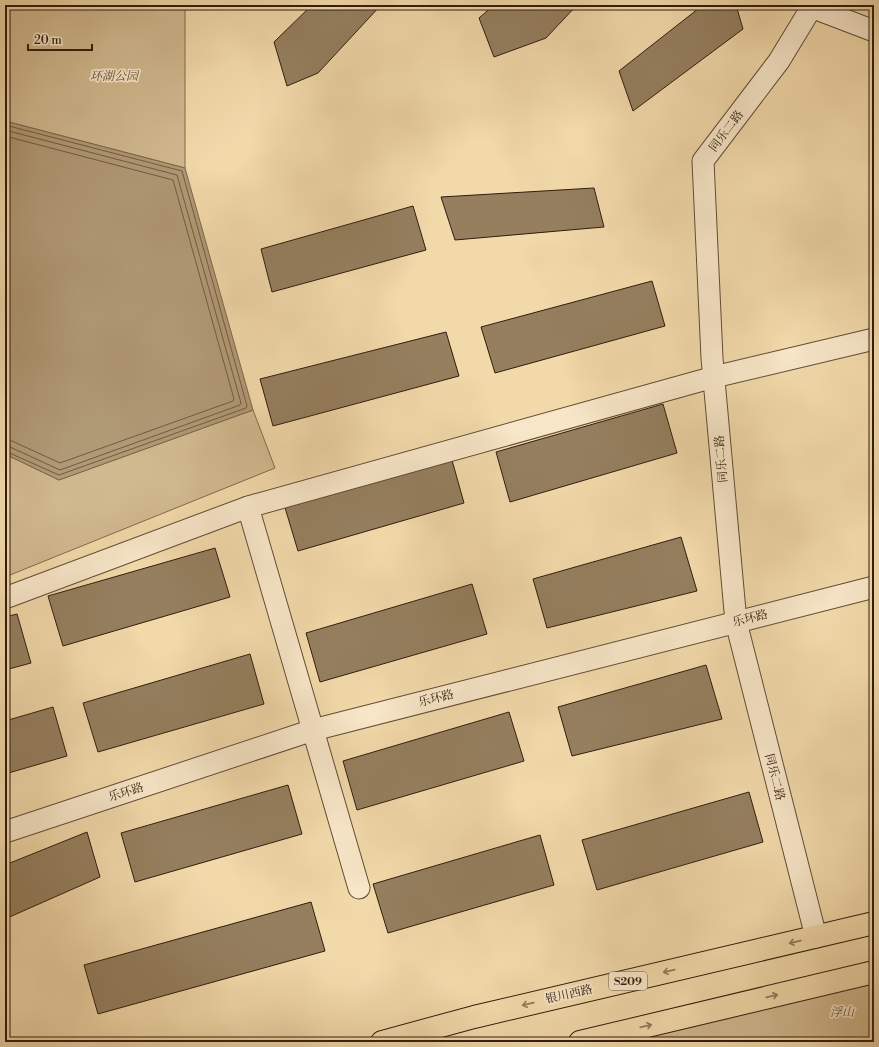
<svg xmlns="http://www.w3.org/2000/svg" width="879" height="1047" font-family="'Libre Bodoni','Noto Serif SC',serif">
<rect width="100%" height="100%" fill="#f2d9aa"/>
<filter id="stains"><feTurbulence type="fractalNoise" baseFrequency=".005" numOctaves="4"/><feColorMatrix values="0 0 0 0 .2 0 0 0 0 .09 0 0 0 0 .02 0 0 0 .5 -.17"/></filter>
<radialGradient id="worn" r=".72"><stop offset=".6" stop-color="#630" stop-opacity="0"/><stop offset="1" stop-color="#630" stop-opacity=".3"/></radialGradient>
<g fill="#d1b98f" stroke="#806b4e">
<polygon points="5,5 185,5 185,168 5,121"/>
<polygon points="253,410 275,468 5,577 5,454 59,480"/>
<polygon points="874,972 874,1042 627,1042"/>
</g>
<polygon fill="#b09975" stroke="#7d674c" points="5,121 185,168 253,410 59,480 5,454"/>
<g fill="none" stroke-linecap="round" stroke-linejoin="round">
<g stroke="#705b42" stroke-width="1">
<polyline points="5,125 182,171 247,406 246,408 59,475 5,451"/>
<polyline points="5,130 177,175 241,403 240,405 60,470 10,447 5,446"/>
<polyline points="5,136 173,180 234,399 233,401 60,463 12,441 5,440"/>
</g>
</g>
<g fill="#957f5f" stroke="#301d0e">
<polygon points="312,5 381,5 318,73 287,86 274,42"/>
<polygon points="494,5 577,5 546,38 494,57 479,18"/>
<polygon points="703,5 736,5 743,29 633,111 619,71"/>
<polygon points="594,188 604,227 455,240 441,197"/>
<polygon points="413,206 426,250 272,292 261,249"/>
<polygon points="652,281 665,326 495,373 481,327"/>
<polygon points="446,332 459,376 273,426 260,379"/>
<polygon points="663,404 677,453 510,502 496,452"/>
<polygon points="450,453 464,503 298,551 283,501"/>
<polygon points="681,537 697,591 547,628 533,579"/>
<polygon points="215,548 230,597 63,646 48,596"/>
<polygon points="472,584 487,634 320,682 306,633"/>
<polygon points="17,614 31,663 5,670 5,617"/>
<polygon points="250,654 264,704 98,752 83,703"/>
<polygon points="706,665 722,719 572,756 558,707"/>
<polygon points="53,707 67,756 5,774 5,721"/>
<polygon points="509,712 524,761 357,810 343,761"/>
<polygon points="288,785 302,834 135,882 121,833"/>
<polygon points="749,792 763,842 597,890 582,840"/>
<polygon points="87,832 100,877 5,919 5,865"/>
<polygon points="540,835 554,885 388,933 373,884"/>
<polygon points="311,902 325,951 98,1014 84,965"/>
</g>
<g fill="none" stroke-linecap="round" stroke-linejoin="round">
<defs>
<g id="street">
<polyline points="809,5 811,7 874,31"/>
<polyline points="813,5 779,61 703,161 712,358 736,622 816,937"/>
<polyline points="248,507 359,888"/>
<polyline points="5,598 248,507 714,377 874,339"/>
<polyline points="5,832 313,730 874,587"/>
</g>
<g id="primary">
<polyline points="382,1042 474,1017 874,923"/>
<polyline points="580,1042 874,972"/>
</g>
</defs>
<use href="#street" stroke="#604c35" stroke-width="23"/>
<use href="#primary" stroke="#301d0e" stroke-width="24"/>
<use href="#street" stroke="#f7e6c8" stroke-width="21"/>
<use href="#primary" stroke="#f2d9aa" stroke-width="22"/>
</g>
<defs><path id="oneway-shaft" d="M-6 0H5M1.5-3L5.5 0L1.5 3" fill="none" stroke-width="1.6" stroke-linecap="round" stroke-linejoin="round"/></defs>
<g stroke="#917b5c">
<use href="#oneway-shaft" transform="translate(795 942) rotate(167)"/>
<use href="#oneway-shaft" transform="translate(669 971) rotate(167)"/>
<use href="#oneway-shaft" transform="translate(772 996) rotate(-13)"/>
<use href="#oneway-shaft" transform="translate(528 1004) rotate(167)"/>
<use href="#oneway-shaft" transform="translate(646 1026) rotate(-13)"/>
</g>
<g text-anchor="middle" stroke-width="3.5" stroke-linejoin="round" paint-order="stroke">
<rect fill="#f7e6c8" stroke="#6c5946" stroke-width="1" x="609" y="972" width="38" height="18" rx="3"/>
<g font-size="11" font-weight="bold" fill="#301d0e">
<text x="628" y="985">S209</text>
</g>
<g font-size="12" font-style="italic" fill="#604c35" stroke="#f7e6c8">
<text x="114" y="80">环湖公园</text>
<text x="842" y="1016">浮山</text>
</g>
<g font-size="12" fill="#301d0e" stroke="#f7e6c8">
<text transform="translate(726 131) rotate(-53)" y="4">同乐二路</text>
<text transform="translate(721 459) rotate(-95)" y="4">同乐二路</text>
<text transform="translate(750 618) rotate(-14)" y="4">乐环路</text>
<text transform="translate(436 698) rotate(-14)" y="4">乐环路</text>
<text transform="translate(775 777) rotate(76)" y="4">同乐二路</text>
<text transform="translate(126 792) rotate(-18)" y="4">乐环路</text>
<text transform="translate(569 994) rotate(-13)" y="4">银川西路</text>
</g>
</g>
<rect width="879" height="1047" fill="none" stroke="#f2d9aa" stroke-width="20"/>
<rect x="6" y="6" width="867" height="1035" fill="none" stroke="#301d0e" stroke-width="2"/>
<rect x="10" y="10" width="859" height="1027" fill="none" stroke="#301d0e"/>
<path d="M28 44v6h64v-6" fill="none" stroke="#301d0e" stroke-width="2"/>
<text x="34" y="44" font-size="12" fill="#301d0e" stroke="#f7e6c8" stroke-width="3" paint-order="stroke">20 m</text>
<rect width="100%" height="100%" filter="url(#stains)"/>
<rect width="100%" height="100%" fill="url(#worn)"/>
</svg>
